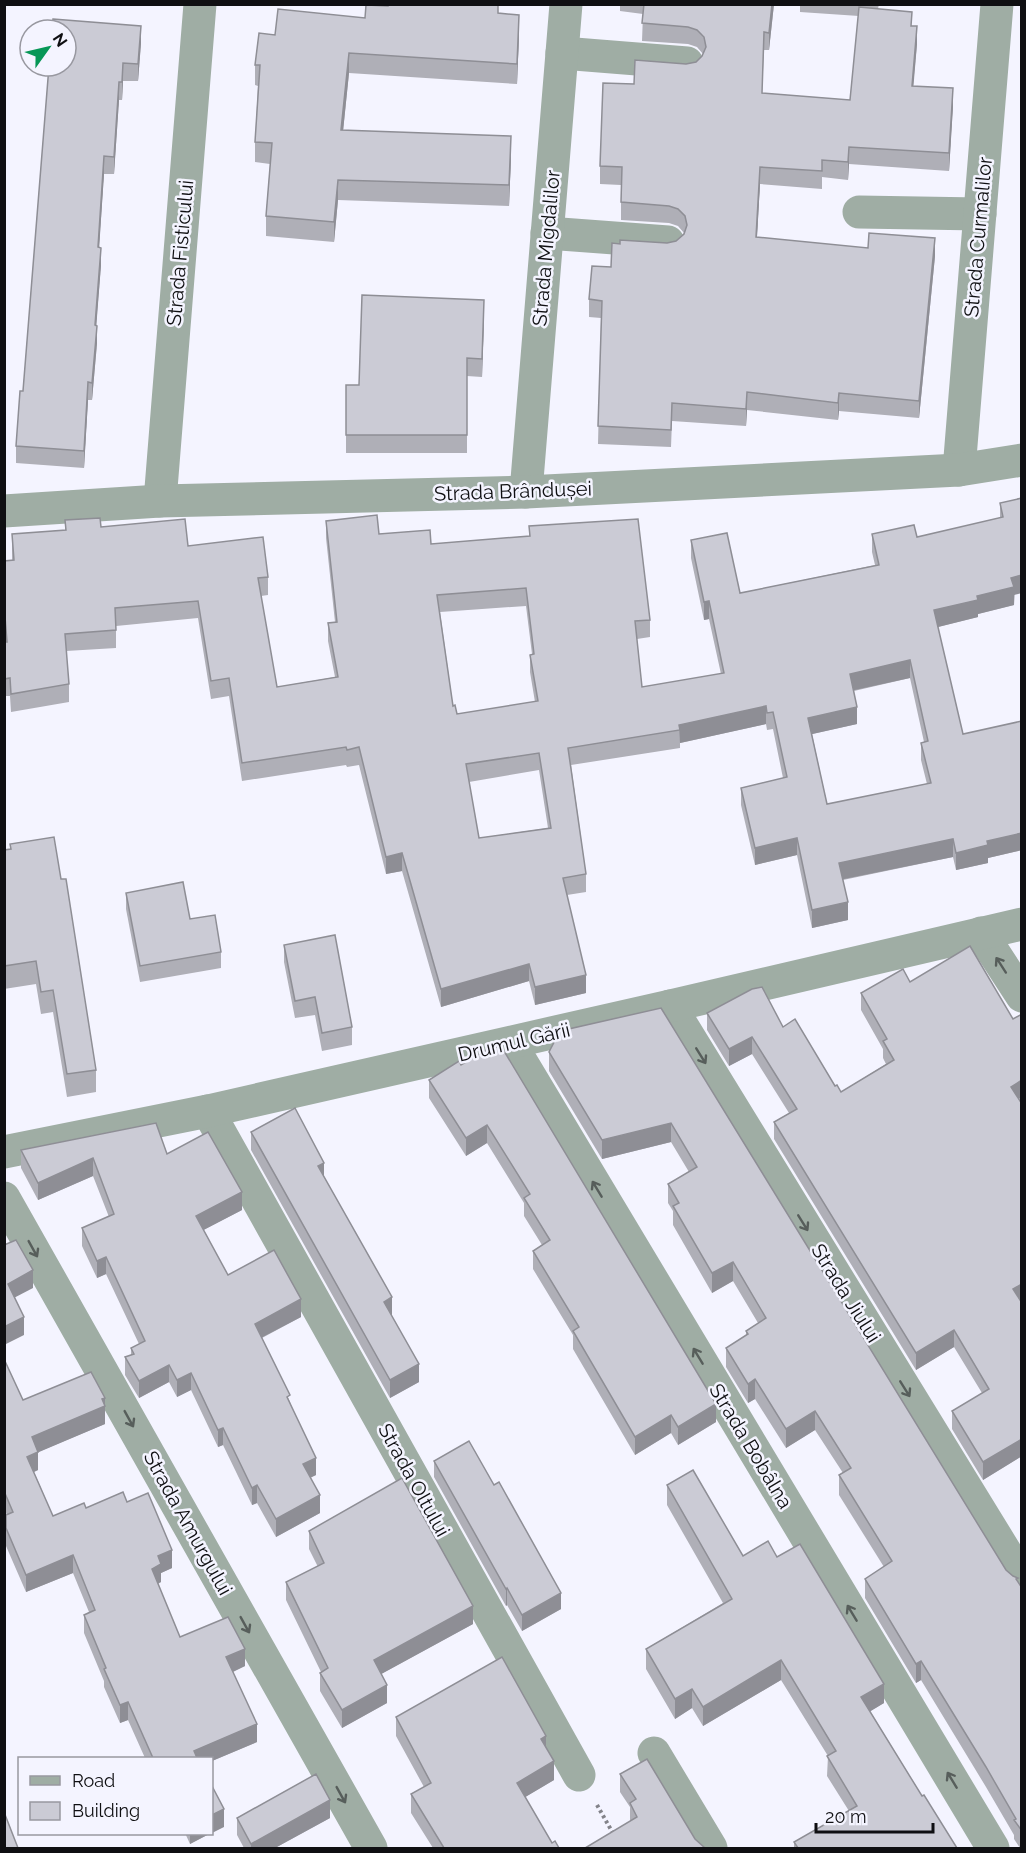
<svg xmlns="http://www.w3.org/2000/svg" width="1026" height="1853" font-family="Raleway,sans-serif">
<rect width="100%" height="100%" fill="#f4f4ff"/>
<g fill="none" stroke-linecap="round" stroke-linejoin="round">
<polyline stroke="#828289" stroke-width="4" stroke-dasharray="3 3" stroke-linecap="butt" points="597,1805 614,1835"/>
<g stroke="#9fada4" stroke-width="33">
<polyline points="562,53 687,63"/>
<polyline points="859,212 980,214"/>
<polyline points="547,233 668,242"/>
<polyline points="959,470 997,4"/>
<polyline points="526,492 566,4"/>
<polyline points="160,501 200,4"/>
<polyline points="4,511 160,501 526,492 959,470 1022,460"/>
<polyline points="981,933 1022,996"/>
<polyline points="670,1006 1022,1579"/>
<polyline points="510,1043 993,1848"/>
<polyline points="208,1111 579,1775"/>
<polyline points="4,1152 208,1111 670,1006 1022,924"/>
<polyline points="4,1198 371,1848"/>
<polyline points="654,1753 711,1848"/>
</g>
</g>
<g fill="#afafb7" fill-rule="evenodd">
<polygon points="620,4 774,4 769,50 764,50 762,93 850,100 859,16 800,12 800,4 879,4 878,9 912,26 917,44 913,86 953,106 949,171 849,164 848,180 822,177 822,189 760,184 757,237 935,256 919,418 839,411 838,420 747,410 746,426 672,421 671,447 598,444 601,318 589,317 589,299 611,267 620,244 667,243 676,241 684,233 678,226 669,223 621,220 621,185 600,184 600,166 634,84 686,64 696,62 702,56 703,54 697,47 688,44 642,41 643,14 620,11"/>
<polygon points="499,13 519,35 517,84 349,73 343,131 511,157 509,206 338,200 334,242 266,236 266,216 270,164 255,162 255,142 258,86 255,85 255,65 275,35 365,18"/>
<polygon points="141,43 138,81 123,81 122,100 119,100 114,174 104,174 99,247 101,265 96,326 97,343 92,400 88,400 84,468 16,463 16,446 23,391 49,66"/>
<polygon points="484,318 482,377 467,376 467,453 346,453 346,385 359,385"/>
<path d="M1022 498 1014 605 978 614V617L938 627 963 734 1022 721V850L988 858V863L956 870 953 857 843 880 848 920 812 928 797 855 755 865 741 805V788L783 778 773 729 767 730 766 724 680 743V748L571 765 586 874V892L567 895 586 993 535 1005 529 981 441 1007 402 871 386 874 359 765 347 767 346 765 242 781 229 696 211 699 198 618 116 626V648L66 651 69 684V702L11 712 10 696H4V642H6L4 622V561L12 560V534L65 530V520L188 546 268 577V595L261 596 277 687 335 677 328 641V623L335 622 326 538V521L379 534 431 544 529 536V526L650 620V637L637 639 642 687 721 674 709 619 704 620 691 558V540L740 593 875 565 872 552V534L917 537 1000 518V503ZM526 606 532 654 530 655V672L535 702 457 714 453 706 440 612ZM910 678 924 742 921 743V760L927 784 827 804 812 734 857 724 854 691ZM539 770 548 828 479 838 469 782Z"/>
<polygon points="10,844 96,1070 96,1092 67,1097 53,1012 41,1014 36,984 4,989 4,850 10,849"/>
<polygon points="126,893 190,919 221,952 221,968 140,982 126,909"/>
<polygon points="284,945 352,1027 352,1045 322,1051 315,1015 295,1018 284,962"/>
<polygon points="910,982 1013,1019 1022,1014 1022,1097 1018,1099 1021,1301 1022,1303 1022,1456 983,1480 952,1429 952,1411 982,1393 954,1347 916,1370 774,1139 774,1122 789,1113 752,1054 729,1066 707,1030 707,1013 783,1027 841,1092 886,1064 883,1058 883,1049 861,1010 861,993"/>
<polygon points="661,1008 1006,1570 1018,1583 1022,1588 1022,1848 1020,1848 1014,1839 1014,1835 986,1787 921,1680 916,1683 865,1598 865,1579 884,1567 839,1495 839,1475 843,1473 815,1430 786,1448 755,1399 748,1403 726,1367 726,1348 746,1336 746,1331 758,1323 733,1281 712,1293 673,1225 673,1211 668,1203 668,1184 689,1172 671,1142 602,1159 549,1071 549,1052"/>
<polygon points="459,1061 716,1422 678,1445 671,1433 635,1455 573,1349 573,1335 533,1269 533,1251 542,1245 524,1216 524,1203 487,1143 466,1156 429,1098 429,1080"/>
<polygon points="251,1132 324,1177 392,1315 391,1315 419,1382 390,1398 251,1150"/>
<polygon points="21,1150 167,1154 242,1210 203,1230 228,1275 301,1317 262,1338 290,1402 316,1475 310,1478 320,1513 276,1537 257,1503 252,1505 223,1445 218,1447 191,1390 177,1397 169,1382 139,1398 125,1375 125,1357 131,1355 131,1348 139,1344 106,1274 97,1278 82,1246 82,1228 109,1217 93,1176 38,1200 21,1168"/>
<polygon points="4,1359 23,1400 105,1398 105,1424 38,1452 38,1470 34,1472 53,1516 86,1508 127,1502 172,1568 161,1573 161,1582 158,1584 180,1637 245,1666 233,1672 257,1742 212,1761 212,1758 145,1758 128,1720 120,1723 104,1687 104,1681 84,1633 84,1615 89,1612 73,1573 26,1592 6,1546 6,1515 7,1515 4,1509"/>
<polygon points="434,1461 561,1609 522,1631 507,1605 506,1606 434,1477"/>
<polygon points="667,1485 743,1556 777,1557 884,1703 870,1711 922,1796 957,1848 794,1848 794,1842 849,1811 827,1776 828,1756 781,1680 703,1726 692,1708 675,1719 646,1669 646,1649 723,1603 667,1505"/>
<polygon points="309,1531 473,1624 381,1674 387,1703 342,1728 320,1691 320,1673 321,1672 286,1600 286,1582 318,1567 309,1549"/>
<polygon points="396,1717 546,1748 554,1780 525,1797 552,1843 559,1848 433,1848 411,1813 411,1794 424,1787 396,1736"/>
<polygon points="620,1774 695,1839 630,1821 630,1807 620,1792"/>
<polygon points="237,1818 330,1818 275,1848 244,1848 237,1835"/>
<polygon points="185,1833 211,1833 190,1844"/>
</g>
<g fill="#8e8e95">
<polygon points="772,4 774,4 769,50 769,33"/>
<polygon points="519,15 519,35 517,84 517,64"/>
<polygon points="141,26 141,43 138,81 138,64"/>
<polygon points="917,26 917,44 912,103 912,86"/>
<polygon points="349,53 349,73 341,151 341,130"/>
<polygon points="123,63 123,81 122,100 122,82"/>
<polygon points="119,82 119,100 114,174 114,157"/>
<polygon points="953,88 953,106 949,171 949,153"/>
<polygon points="511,136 511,157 509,206 509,185"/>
<polygon points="849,147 849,164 848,180 848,162"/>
<polygon points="104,156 104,174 98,265 98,247"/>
<polygon points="760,167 760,184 756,254 756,237"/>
<polygon points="338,180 338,200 334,242 334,222"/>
<polygon points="935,238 935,256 919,418 919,401"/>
<polygon points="101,248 101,265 95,343 95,325"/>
<polygon points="484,300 484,318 482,377 482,359"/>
<polygon points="97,326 97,343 92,400 92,383"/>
<polygon points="88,382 88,400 84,468 84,451"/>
<polygon points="747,392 747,410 746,426 746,409"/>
<polygon points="839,393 839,411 838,420 838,403"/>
<polygon points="1022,575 1022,593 1014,595 1014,605 978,614 978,617 934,628 934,610 977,596 1011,578"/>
<polygon points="709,601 709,619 704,620 704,602"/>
<polygon points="910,660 910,678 850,691 850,674"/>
<polygon points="766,706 766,724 680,743 679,725"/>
<polygon points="857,707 857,724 808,735 808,718"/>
<polygon points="1022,833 1022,850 988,858 988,863 956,870 956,853 987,841"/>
<polygon points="797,838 797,855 755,865 755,848"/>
<polygon points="953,839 953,857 839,880 839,863"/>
<polygon points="402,853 402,871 386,874 386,857"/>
<polygon points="848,902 848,920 812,928 812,910"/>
<polygon points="529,964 529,981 441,1007 441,989"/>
<polygon points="586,975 586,993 535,1005 535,987"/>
<polygon points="752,1037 752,1054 729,1066 729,1049"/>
<polygon points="1022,1080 1022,1097 1011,1104 1011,1087"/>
<polygon points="671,1123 671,1142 602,1159 602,1140"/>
<polygon points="487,1125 487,1143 466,1156 466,1138"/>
<polygon points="93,1158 93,1176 38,1200 38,1183"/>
<polygon points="324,1163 324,1181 318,1166"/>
<polygon points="242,1192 242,1210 196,1234 196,1216"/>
<polygon points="106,1257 106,1274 97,1278 97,1261"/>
<polygon points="733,1262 733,1281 712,1293 712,1273"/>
<polygon points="33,1270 33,1288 8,1301 8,1284"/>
<polygon points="1022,1284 1022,1301 1013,1306 1013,1289"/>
<polygon points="392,1297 392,1315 384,1320 384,1302"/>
<polygon points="301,1299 301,1317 255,1341 255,1324"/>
<polygon points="24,1317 24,1335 4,1345 4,1327"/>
<polygon points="954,1330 954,1347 916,1370 916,1353"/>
<polygon points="419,1364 419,1382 390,1398 390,1380"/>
<polygon points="169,1365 169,1382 139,1398 139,1381"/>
<polygon points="191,1373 191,1390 177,1397 177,1380"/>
<polygon points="755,1379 755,1399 748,1403 748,1384"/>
<polygon points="105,1398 105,1424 32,1455 32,1437"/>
<polygon points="716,1404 716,1422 678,1445 678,1427"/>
<polygon points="815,1411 815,1430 786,1448 786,1429"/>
<polygon points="671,1415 671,1433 635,1455 635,1437"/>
<polygon points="223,1428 223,1445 218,1447 218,1430"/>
<polygon points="1022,1439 1022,1456 983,1480 983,1462"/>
<polygon points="38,1452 38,1470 27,1475 27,1457"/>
<polygon points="316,1458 316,1475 303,1481 303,1464"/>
<polygon points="257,1485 257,1503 252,1505 252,1488"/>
<polygon points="320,1495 320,1513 276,1537 276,1519"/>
<polygon points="172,1550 172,1568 161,1573 161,1582 152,1586 152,1569 158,1556"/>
<polygon points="73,1555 73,1573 26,1592 26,1575"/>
<polygon points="507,1588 507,1605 506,1606 506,1589"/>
<polygon points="561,1593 561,1609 522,1631 522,1615"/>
<polygon points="473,1606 473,1624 374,1678 374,1660"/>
<polygon points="245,1649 245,1666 226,1675 226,1657"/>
<polygon points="781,1660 781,1680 703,1726 703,1707"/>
<polygon points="921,1661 921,1680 916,1683 916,1664"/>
<polygon points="884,1684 884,1703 861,1717 861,1697"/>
<polygon points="387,1685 387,1703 342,1728 342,1710"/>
<polygon points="692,1689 692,1708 675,1719 675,1699"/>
<polygon points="128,1702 128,1720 120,1723 120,1705"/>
<polygon points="257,1724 257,1742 212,1761 212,1758 194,1758 194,1751"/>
<polygon points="546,1736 546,1754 541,1739"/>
<polygon points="554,1761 554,1780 517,1802 517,1783"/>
<polygon points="330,1800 330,1818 275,1848 251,1848 251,1844"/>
<polygon points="224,1809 224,1827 212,1833 212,1815"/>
<polygon points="190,1833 211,1833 190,1844"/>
</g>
<g fill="#cbcbd5" stroke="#8e8e95" stroke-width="1.5" fill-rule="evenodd">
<polygon points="388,4 498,4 498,13 519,15 517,64 349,53 341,130 511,136 509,185 338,180 334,222 266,216 272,143 255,142 260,65 255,65 259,33 275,35 278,9 365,18 366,5 388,6"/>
<polygon points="644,4 772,4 769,33 764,32 762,93 850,100 859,7 912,12 911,26 917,26 912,86 953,88 949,153 849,147 848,162 822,160 822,171 760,167 756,237 868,248 869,233 935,238 919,401 839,393 838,403 747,392 746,409 672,403 671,430 598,426 602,301 589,299 592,266 611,267 612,243 620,244 620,240 667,243 676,241 684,234 687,225 685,216 678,209 669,206 621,202 622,167 600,166 603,83 634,84 635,60 686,64 696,62 702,56 706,47 704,37 697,30 688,27 642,23"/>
<polygon points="53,19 141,26 138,64 123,63 122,82 119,82 114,157 104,156 98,247 101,248 95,325 97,326 92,383 88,382 84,451 16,446 20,391 23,391 49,66 66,66 66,30 52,30"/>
<polygon points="362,295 484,300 482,359 467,358 467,435 346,435 346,385 359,385"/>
<path d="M1022 498V575L1011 578 1014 587 977 596 978 600 934 610 963 734 1022 721V833L987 841 988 845 956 853 953 839 839 863 848 902 812 910 797 838 755 848 741 788 787 777 773 712 767 713 766 706 679 725 680 730 568 748 586 874 563 878 586 975 535 987 529 964 441 989 402 853 386 857 359 747 347 750 346 747 242 763 229 678 211 681 198 601 115 608 116 630 65 634 69 684 11 694 10 678 4 679V642H7L4 604V561L14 560 12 534 66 530 65 520 100 518 101 527 185 519 188 546 263 537 268 577 258 578 277 687 338 677 328 623 337 622 326 521 377 515 379 534 430 530 431 544 530 536 529 526 638 519 650 620 635 621 642 687 724 673 709 601 704 602 691 540 727 533 740 593 879 565 872 534 914 525 917 537 1003 517 1000 503ZM526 588 534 654 530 655 538 701 457 714 455 705 453 706 437 595ZM910 660 928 741 921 743 931 783 827 804 808 718 857 707 850 674ZM539 753 551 828 479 838 466 764Z"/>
<polygon points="54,837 61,879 66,879 96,1070 67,1074 53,990 41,992 36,961 4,966 4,850 11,849 10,844"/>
<polygon points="183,882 190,919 215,915 221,952 140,966 126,893"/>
<polygon points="335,935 352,1027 322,1033 315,997 295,1001 284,945"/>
<polygon points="970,946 1013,1019 1022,1014 1022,1080 1011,1087 1022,1104 1022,1284 1013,1289 1022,1303 1022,1439 983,1462 952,1411 989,1389 954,1330 916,1353 774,1122 797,1109 752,1037 729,1049 707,1013 752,989 762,987 783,1027 795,1019 835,1086 837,1085 841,1092 894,1060 883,1041 887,1039 861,993 903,969 910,982"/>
<polygon points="661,1008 1006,1570 1013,1576 1018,1578 1016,1579 1022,1588 1022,1831 1014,1820 1016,1819 986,1767 921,1661 916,1664 865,1579 892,1561 839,1475 851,1468 815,1411 786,1429 755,1379 748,1384 726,1348 748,1334 746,1331 766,1318 733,1262 712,1273 673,1206 679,1203 668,1184 697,1167 671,1123 602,1140 549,1052 560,1031"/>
<polygon points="501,1046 716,1404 678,1427 671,1415 635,1437 573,1331 579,1327 533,1251 550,1240 524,1198 530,1194 487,1125 466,1138 429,1080 459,1061 461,1065 488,1049"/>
<polygon points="295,1108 324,1163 318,1166 392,1297 384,1302 419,1364 390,1380 251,1132"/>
<polygon points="156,1123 167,1154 208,1132 242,1192 196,1216 228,1275 274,1250 301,1299 255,1324 290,1395 287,1397 316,1458 303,1464 320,1495 276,1519 257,1485 252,1488 223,1428 218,1430 191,1373 177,1380 169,1365 139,1381 125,1357 134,1354 131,1348 145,1341 106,1257 97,1261 82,1228 114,1214 93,1158 38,1183 21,1150"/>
<polygon points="16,1240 33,1270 8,1284 24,1317 4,1327 4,1245"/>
<polygon points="4,1359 23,1400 91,1372 105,1398 102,1399 105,1406 32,1437 38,1452 27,1457 53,1516 84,1503 86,1508 123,1492 127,1502 148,1493 172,1550 158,1556 161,1564 152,1569 180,1637 228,1617 245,1649 226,1657 257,1724 194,1751 197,1758 153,1758 128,1702 120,1705 104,1669 106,1668 84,1615 95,1610 73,1555 26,1575 6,1528 6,1515 13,1512 4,1491"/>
<polygon points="469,1441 494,1485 499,1482 561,1593 522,1615 507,1588 506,1589 434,1461"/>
<polygon points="693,1470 743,1556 768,1541 777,1557 800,1544 884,1684 861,1697 922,1796 924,1795 957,1848 798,1848 794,1842 857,1806 827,1756 836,1751 781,1660 703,1707 692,1689 675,1699 646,1649 732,1599 667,1485"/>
<polygon points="402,1478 473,1606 374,1660 387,1685 342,1710 320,1673 328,1668 286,1582 324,1563 309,1531"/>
<polygon points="502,1657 546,1736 541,1739 554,1761 517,1783 552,1843 555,1841 559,1848 444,1848 411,1794 431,1783 396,1717"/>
<polygon points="647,1759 695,1839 705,1848 585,1848 637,1817 630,1803 636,1799 620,1774"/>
<polygon points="316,1774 330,1800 251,1844 237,1818"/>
<polygon points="212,1786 224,1809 212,1815"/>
<polygon points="4,1812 18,1848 4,1848"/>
</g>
<defs><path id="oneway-shaft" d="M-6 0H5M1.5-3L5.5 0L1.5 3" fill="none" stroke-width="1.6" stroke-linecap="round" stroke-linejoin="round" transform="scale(1.5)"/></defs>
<g stroke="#575e5b">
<use href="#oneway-shaft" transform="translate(1001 965) rotate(-123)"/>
<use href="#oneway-shaft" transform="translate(701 1056) rotate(58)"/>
<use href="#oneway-shaft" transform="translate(597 1189) rotate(-121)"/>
<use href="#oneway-shaft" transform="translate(803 1223) rotate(58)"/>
<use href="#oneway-shaft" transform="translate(33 1249) rotate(61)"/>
<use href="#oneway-shaft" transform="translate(698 1356) rotate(-121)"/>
<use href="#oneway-shaft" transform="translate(905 1389) rotate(58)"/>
<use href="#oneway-shaft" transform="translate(129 1419) rotate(61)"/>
<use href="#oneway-shaft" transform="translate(852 1613) rotate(-121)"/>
<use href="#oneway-shaft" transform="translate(245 1625) rotate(61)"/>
<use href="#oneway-shaft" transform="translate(952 1780) rotate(-121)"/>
<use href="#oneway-shaft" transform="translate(341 1795) rotate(61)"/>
</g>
<g text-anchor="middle" stroke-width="5" stroke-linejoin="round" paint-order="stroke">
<g font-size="20" fill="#0f0f12" stroke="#f4f4ff">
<text transform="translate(978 237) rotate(-85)" y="7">Strada Curmalilor</text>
<text transform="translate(546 248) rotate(-85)" y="7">Strada Migdalilor</text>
<text transform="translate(180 253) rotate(-85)" y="7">Strada Fisticului</text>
<text transform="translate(513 491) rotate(-2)" y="7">Strada Brândușei</text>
<text transform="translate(514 1042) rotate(-13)" y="7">Drumul Gării</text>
<text transform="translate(846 1293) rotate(58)" y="7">Strada Jiului</text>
<text transform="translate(751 1446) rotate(59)" y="7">Strada Bobâlna</text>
<text transform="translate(414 1480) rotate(61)" y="7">Strada Oltului</text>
<text transform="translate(188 1523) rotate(61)" y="7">Strada Amurgului</text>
</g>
</g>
<rect width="1026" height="1853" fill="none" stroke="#0f0f12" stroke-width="12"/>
<rect x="18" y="1757" width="195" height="78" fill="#f4f4ff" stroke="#9898a0" stroke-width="1.5"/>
<rect x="30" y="1776" width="30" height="9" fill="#9fada4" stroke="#9898a0" stroke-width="1.5"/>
<text x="72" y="1787" font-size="18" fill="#0f0f12">Road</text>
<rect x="30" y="1802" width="30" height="18" fill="#cbcbd5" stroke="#9898a0" stroke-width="1.5"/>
<text x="72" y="1817" font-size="18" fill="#0f0f12">Building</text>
<g transform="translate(48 48) rotate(56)"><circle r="28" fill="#f4f4ff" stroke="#9898a0" stroke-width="1.5"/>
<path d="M0-4.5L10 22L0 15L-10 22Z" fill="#079757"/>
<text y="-9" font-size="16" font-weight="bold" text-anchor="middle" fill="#0f0f12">N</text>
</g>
<path d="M816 1823v9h117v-9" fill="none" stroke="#0f0f12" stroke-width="3"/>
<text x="825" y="1823" font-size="18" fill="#0f0f12" stroke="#f4f4ff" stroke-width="4.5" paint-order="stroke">20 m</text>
</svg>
